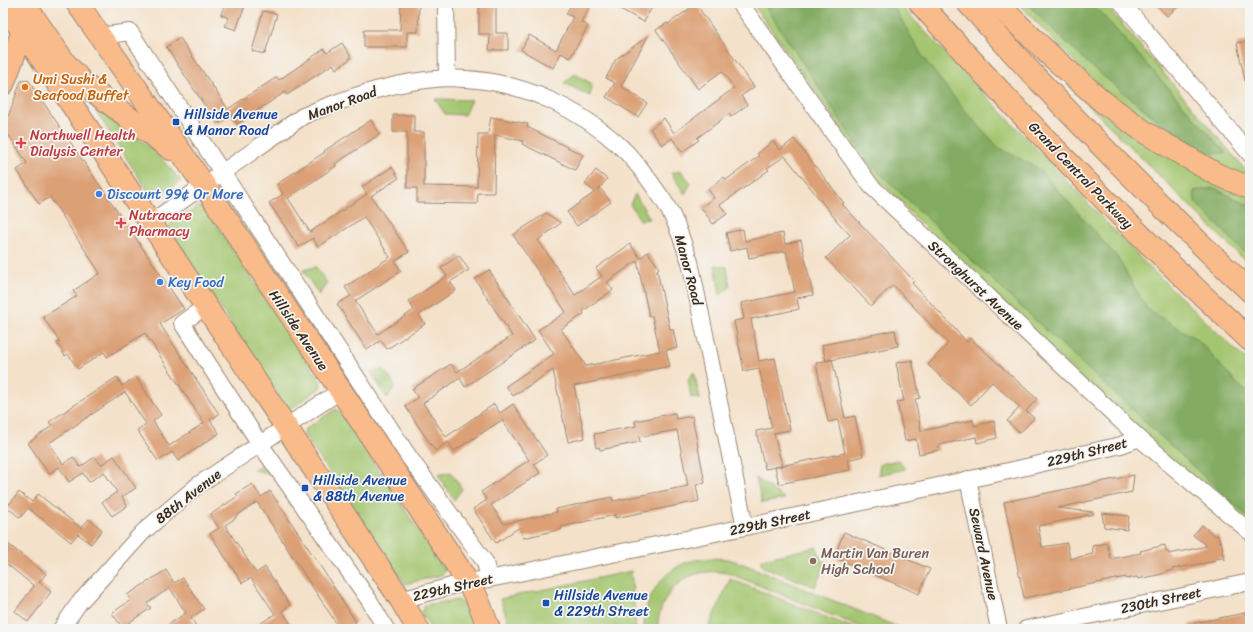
<svg xmlns="http://www.w3.org/2000/svg" width="1253" height="632" font-family="Sriracha,sans-serif">
<rect width="100%" height="100%" fill="#f6f6f2"/>
<filter id="ink" filterUnits="userSpaceOnUse"><feTurbulence type="fractalNoise" baseFrequency=".025" numOctaves="2"/><feDisplacementMap in="SourceGraphic" scale="8" xChannelSelector="R" yChannelSelector="G"/><feConvolveMatrix kernelMatrix="1 2 1 2 8 2 1 2 1" color-interpolation-filters="sRGB"/></filter>
<filter id="wash" filterUnits="userSpaceOnUse"><feTurbulence type="fractalNoise" baseFrequency=".012" numOctaves="4" result="noise"/><feDisplacementMap in="SourceGraphic" scale="16" xChannelSelector="R" yChannelSelector="G"/><feGaussianBlur stdDeviation="0.9" result="paint"/><feColorMatrix in="noise" values="0 0 0 0 0 0 0 0 0 0 0 0 0 0 0 0 0 1.4 0 .05"/><feComposite in="paint" operator="in"/></filter>
<g filter="url(#wash)">
<rect width="100%" height="100%" fill="#f4e1c9"/>
<g fill="#a4c66f" stroke="#707846">
<polygon points="752,3 898,3 1142,260 1250,364 1250,524 1123,419 912,215 880,180 853,148 828,109"/>
<polygon points="1018,3 1104,3 1248,173 1245,182 1133,117 1086,74"/>
<polygon points="575,74 592,84 590,96 564,83"/>
<polygon points="1067,84 1250,197 1250,265 1235,251"/>
<polygon points="435,99 471,100 464,115 445,114"/>
<polygon points="91,104 153,149 181,181 153,199"/>
<polygon points="681,171 691,183 685,194 671,173"/>
<polygon points="635,194 650,219 640,220 630,204"/>
<polygon points="199,206 204,206 321,382 320,388 292,408 286,407 169,230 169,225"/>
<polygon points="715,265 727,267 730,287 720,295"/>
<polygon points="316,267 327,283 319,295 303,270"/>
<polygon points="384,369 395,386 387,398 371,372"/>
<polygon points="694,372 700,399 691,397 688,379"/>
<polygon points="336,409 340,412 445,570 442,575 405,584 304,435 305,429"/>
<polygon points="898,460 905,469 878,475 880,464"/>
<polygon points="266,461 275,475 253,470"/>
<polygon points="451,472 462,489 454,500 438,475"/>
<polygon points="756,478 785,499 762,503"/>
<polygon points="817,547 821,561 826,562 815,587 764,567 761,564 762,559"/>
<path d="M710 558 728 559 741 563 903 629H866L731 574C723 572 714 571 706 572 678 575 657 601 658 629H644C643 602 659 574 685 563 693 560 701 559 710 558Z"/>
<polygon points="631,571 636,629 511,629 500,599"/>
<polygon points="730,579 856,629 708,629"/>
<polygon points="458,600 462,602 475,629 431,629 421,612 425,605"/>
</g>
<g fill="#83ab62" stroke="#5f6a40">
<polygon points="763,3 885,3 895,9 924,59 961,106 998,147 1039,169 1117,257 1147,309 1198,340 1238,385 1250,394 1250,519 1018,304 868,162"/>
<polygon points="1026,3 1092,3 1226,153 1210,153 1192,146 1170,130 1092,67"/>
<polygon points="1214,188 1250,206 1250,258 1195,202 1194,191"/>
</g>
<g id="blocks">
<g fill="#dca076" fill-rule="evenodd">
<polygon points="225,3 246,3 236,30 225,26 229,18 221,15"/>
<polygon points="401,3 419,3 418,32 407,32 407,47 364,47 364,30 400,30"/>
<polygon points="479,3 496,3 496,33 508,33 508,50 489,50 490,34 479,34"/>
<polygon points="572,3 592,3 581,22 588,26 570,58 561,53 553,68 521,50 529,35 556,50 573,17 566,14"/>
<polygon points="609,3 645,3 652,7 644,22"/>
<polygon points="1155,3 1183,3 1167,16"/>
<polygon points="696,4 754,87 741,96 747,105 731,117 729,114 697,138 699,140 682,152 672,138 662,145 650,129 664,118 674,133 734,88 722,71 698,89 656,30 667,23 668,24"/>
<polygon points="263,11 277,14 265,54 252,51"/>
<polygon points="648,36 621,86 647,103 638,117 606,97 615,83 606,78 616,59"/>
<polygon points="180,38 228,109 277,77 279,80 324,49 327,53 342,43 350,55 350,59 336,69 333,64 287,95 285,92 237,124 231,115 217,124 166,47"/>
<polygon points="1250,41 1250,81 1245,81 1237,43"/>
<polygon points="28,80 184,309 160,324 219,414 210,420 219,433 178,461 172,452 158,461 137,430 146,424 125,392 49,443 63,464 73,457 80,467 95,457 101,465 114,456 136,488 122,497 127,506 112,516 102,502 117,492 104,472 89,482 83,473 69,482 59,467 49,474 28,443 52,426 49,422 117,377 122,386 136,377 161,415 153,421 169,446 204,423 145,333 107,357 104,352 78,369 68,354 65,356 57,343 60,342 43,317 77,296 73,291 100,273 50,197 39,204 17,170 27,163 4,128 21,81"/>
<polygon points="393,115 414,115 414,132 424,132 424,186 477,187 478,134 488,134 491,117 528,124 527,127 583,155 575,170 522,144 523,141 495,135 494,193 478,193 477,204 417,203 417,188 407,188 407,132 393,132"/>
<polygon points="371,120 380,134 335,164 336,166 288,198 310,232 367,194 362,187 392,167 399,178 371,196 409,252 395,261 401,271 355,301 378,334 414,310 409,301 447,276 441,268 459,255 469,270 450,282 456,290 419,315 425,324 387,349 381,340 367,350 337,304 351,296 345,287 390,257 364,217 318,247 313,238 299,247 269,203 283,194 277,184 325,152 324,151"/>
<polygon points="794,139 844,203 842,204 914,281 912,283 967,342 970,338 1037,399 1026,411 1034,418 1020,433 1007,421 1020,407 992,382 971,405 928,365 948,343 893,285 871,306 826,258 850,235 837,221 785,156 767,168 769,170 720,205 727,214 713,224 701,207 714,198 708,189 724,177 726,180 759,156 757,154 773,141 780,150"/>
<polygon points="596,170 607,179 598,190 600,188 611,202 577,226 567,212 595,192 585,184"/>
<path d="M546 213 561 223 538 240 575 295 602 276 596 268 630 244 640 258 648 252 659 268 657 270 670 329H673L677 348 666 350 670 366 574 386 585 438 568 442 553 370 513 396 506 386 554 354 538 330 566 312 513 235ZM637 261 649 316H652L660 351 586 366 561 329 584 314 583 311 613 290 607 282Z"/>
<polygon points="743,229 745,241 783,233 785,244 801,240 813,295 797,298 799,309 751,319 759,361 775,358 790,430 774,433 782,466 765,469 756,431 772,428 765,394 759,368 744,371 734,321 744,319 741,303 795,292 786,251 749,258 747,247 730,251 726,233"/>
<polygon points="489,270 535,340 465,387 460,378 423,403 446,437 494,404 500,413 513,404 547,455 534,464 540,473 491,505 504,524 557,512 556,509 612,497 613,501 688,486 677,430 639,437 640,442 600,450 599,447 596,448 594,434 636,426 635,421 675,413 676,419 692,416 705,483 696,485 699,501 615,518 615,515 561,527 562,529 523,538 520,527 496,543 473,509 487,500 481,492 529,460 502,420 454,451 448,442 435,451 405,406 418,398 412,389 451,364 457,372 512,336 475,279"/>
<polygon points="895,330 898,346 826,361 822,345"/>
<polygon points="832,359 845,418 855,416 863,456 848,460 850,470 779,484 775,467 845,453 838,420 828,422 816,363"/>
<polygon points="912,360 920,398 915,399 921,431 973,420 974,426 994,421 997,438 977,443 976,437 938,445 939,450 919,454 916,439 905,441 897,402 904,401 896,363"/>
<polygon points="1134,475 1132,492 1057,508 1093,512 1094,514 1038,526 1042,547 1067,543 1070,559 1093,554 1092,546 1107,543 1111,559 1141,553 1140,551 1165,545 1166,552 1168,552 1169,554 1207,546 1193,535 1202,525 1215,536 1218,535 1220,542 1221,541 1225,560 1222,558 1215,559 1215,561 1172,569 1173,570 1165,572 1165,573 1158,575 1138,579 1137,577 1126,579 1126,577 1024,598 1004,502"/>
<polygon points="252,484 261,497 270,491 321,567 356,622 344,629 340,629 257,502 235,517 236,518 225,525 256,573 265,567 290,605 282,611 291,624 284,629 252,629 275,614 251,578 242,583 210,534 219,528 210,515 238,496 236,494"/>
<polygon points="19,492 32,502 38,494 81,528 89,519 102,530 91,544 78,534 71,542 28,508 20,518 7,507"/>
<polygon points="1102,513 1129,516 1127,530 1104,527"/>
<polygon points="844,532 930,569 919,594 834,557"/>
<polygon points="3,540 46,574 39,582 51,592 28,622 15,611 34,586 3,561"/>
<polygon points="166,570 174,583 183,578 204,609 191,618 198,629 162,629 186,613 170,588 147,603 151,608 122,627 112,613 131,600 127,595"/>
<polygon points="1250,612 1250,629 1190,629 1189,624"/>
</g>
</g>
</g>
<g filter="url(#ink)">
<use href="#blocks" fill-opacity="0" stroke="#988674" stroke-width="1"/>
<g fill="none" stroke-linecap="round" stroke-linejoin="round">
<defs>
<g id="street">
<polyline points="446,3 447,78"/>
<polyline points="740,3 871,186 1139,438 1250,532"/>
<polyline points="1122,3 1250,154"/>
<polyline points="100,36 130,32 409,457 485,562 489,579"/>
<path d="M150 223 303 116C349 96 396 81 446 78 453 78 460 79 467 79 525 83 580 109 622 148 638 163 651 182 663 200 676 219 682 241 690 262L745 527"/>
<polyline points="206,306 182,323 260,444 369,600 386,629"/>
<polyline points="968,479 999,629"/>
<polyline points="401,600 466,582 489,579 745,527 1013,470 1121,445 1139,438"/>
<polyline points="61,629 79,603 143,532 198,485 340,391"/>
<polyline points="1026,629 1250,582"/>
</g>
<g id="primary">
<polyline points="77,3 204,185 458,567 477,598 489,629"/>
<polyline points="3,4 23,31 401,600 418,629"/>
<polyline points="4,6 30,12 65,63 85,85 171,149"/>
<polyline points="3,84 27,20"/>
</g>
<g id="highway">
<path d="M920 3C1024 121 1135 233 1250 340"/>
<path d="M968 3C1057 103 1152 199 1250 291"/>
<polyline points="996,3 1051,56 1102,101 1146,133 1216,174 1250,188"/>
</g>
</defs>
<use href="#street" stroke="#988674" stroke-width="18"/>
<use href="#primary" stroke="#988674" stroke-width="24"/>
<use href="#highway" stroke="#988674" stroke-width="24"/>
<use href="#street" stroke="#fff" stroke-width="16"/>
<use href="#primary" stroke="#fabb8b" stroke-width="22"/>
<use href="#highway" stroke="#fabb8b" stroke-width="22"/>
</g>
</g>
<circle fill="#e8710a" stroke="#f6f6f2" stroke-width="1.5" cx="25" cy="87" r="4"/>
<g fill="#1a4fb4" stroke="#f6f6f2" stroke-width="1.5">
<rect x="172" y="118" width="8" height="8" rx="2"/>
<rect x="301" y="484" width="8" height="8" rx="2"/>
<rect x="542" y="599" width="8" height="8" rx="2"/>
</g>
<g fill="#e0444e" stroke="#f6f6f2" stroke-width="1.5">
<path d="M19 137h4v4h4v4h-4v4h-4v-4h-4v-4h4z"/>
<path d="M119 217h4v4h4v4h-4v4h-4v-4h-4v-4h4z"/>
</g>
<g fill="#3f7fe0" stroke="#f6f6f2" stroke-width="1.5">
<circle cx="99" cy="194" r="4"/>
<circle cx="160" cy="282" r="4"/>
</g>
<circle fill="#8d6e63" stroke="#f6f6f2" stroke-width="1.5" cx="813" cy="561" r="4"/>
<g text-anchor="middle" stroke-width="3.5" stroke-linejoin="round" paint-order="stroke">
<g font-size="14" fill="#c56008" stroke="#f6f6f2" text-anchor="start">
<text x="33" y="84">Umi Sushi &amp;<tspan x="33" dy="16">Seafood Buffet</tspan></text>
</g>
<g font-size="14" fill="#3b2a1e" stroke="#f6f6f2">
<text transform="translate(342 103) rotate(-20)" y="5">Manor Road</text>
<text transform="translate(1081 175) rotate(46)" y="5">Grand Central Parkway</text>
<text transform="translate(689 270) rotate(75)" y="5">Manor Road</text>
<text transform="translate(976 285) rotate(43)" y="5">Stronghurst Avenue</text>
<text transform="translate(299 330) rotate(56)" y="5">Hillside Avenue</text>
<text transform="translate(1087 452) rotate(-14)" y="5">229th Street</text>
<text transform="translate(188 496) rotate(-38)" y="5">88th Avenue</text>
<text transform="translate(770 522) rotate(-12)" y="5">229th Street</text>
<text transform="translate(984 554) rotate(78)" y="5">Seward Avenue</text>
<text transform="translate(453 587) rotate(-13)" y="5">229th Street</text>
<text transform="translate(1161 600) rotate(-12)" y="5">230th Street</text>
</g>
<g font-size="14" fill="#164399" stroke="#f6f6f2" text-anchor="start">
<text x="184" y="119">Hillside Avenue<tspan x="184" dy="16">&amp; Manor Road</tspan></text>
<text x="313" y="485">Hillside Avenue<tspan x="313" dy="16">&amp; 88th Avenue</tspan></text>
<text x="554" y="600">Hillside Avenue<tspan x="554" dy="16">&amp; 229th Street</tspan></text>
</g>
<g font-size="14" fill="#be3a42" stroke="#f6f6f2" text-anchor="start">
<text x="30" y="140">Northwell Health<tspan x="30" dy="16">Dialysis Center</tspan></text>
<text x="129" y="220">Nutracare<tspan x="129" dy="16">Pharmacy</tspan></text>
</g>
<g font-size="14" fill="#366cbe" stroke="#f6f6f2" text-anchor="start">
<text x="107" y="199">Discount 99¢ Or More</text>
<text x="168" y="287">Key Food</text>
</g>
<g font-size="14" fill="#785e54" stroke="#f6f6f2" text-anchor="start">
<text x="821" y="558">Martin Van Buren<tspan x="821" dy="16">High School</tspan></text>
</g>
</g>
<rect width="1253" height="632" fill="none" stroke="#f6f6f2" stroke-width="16"/>
</svg>
